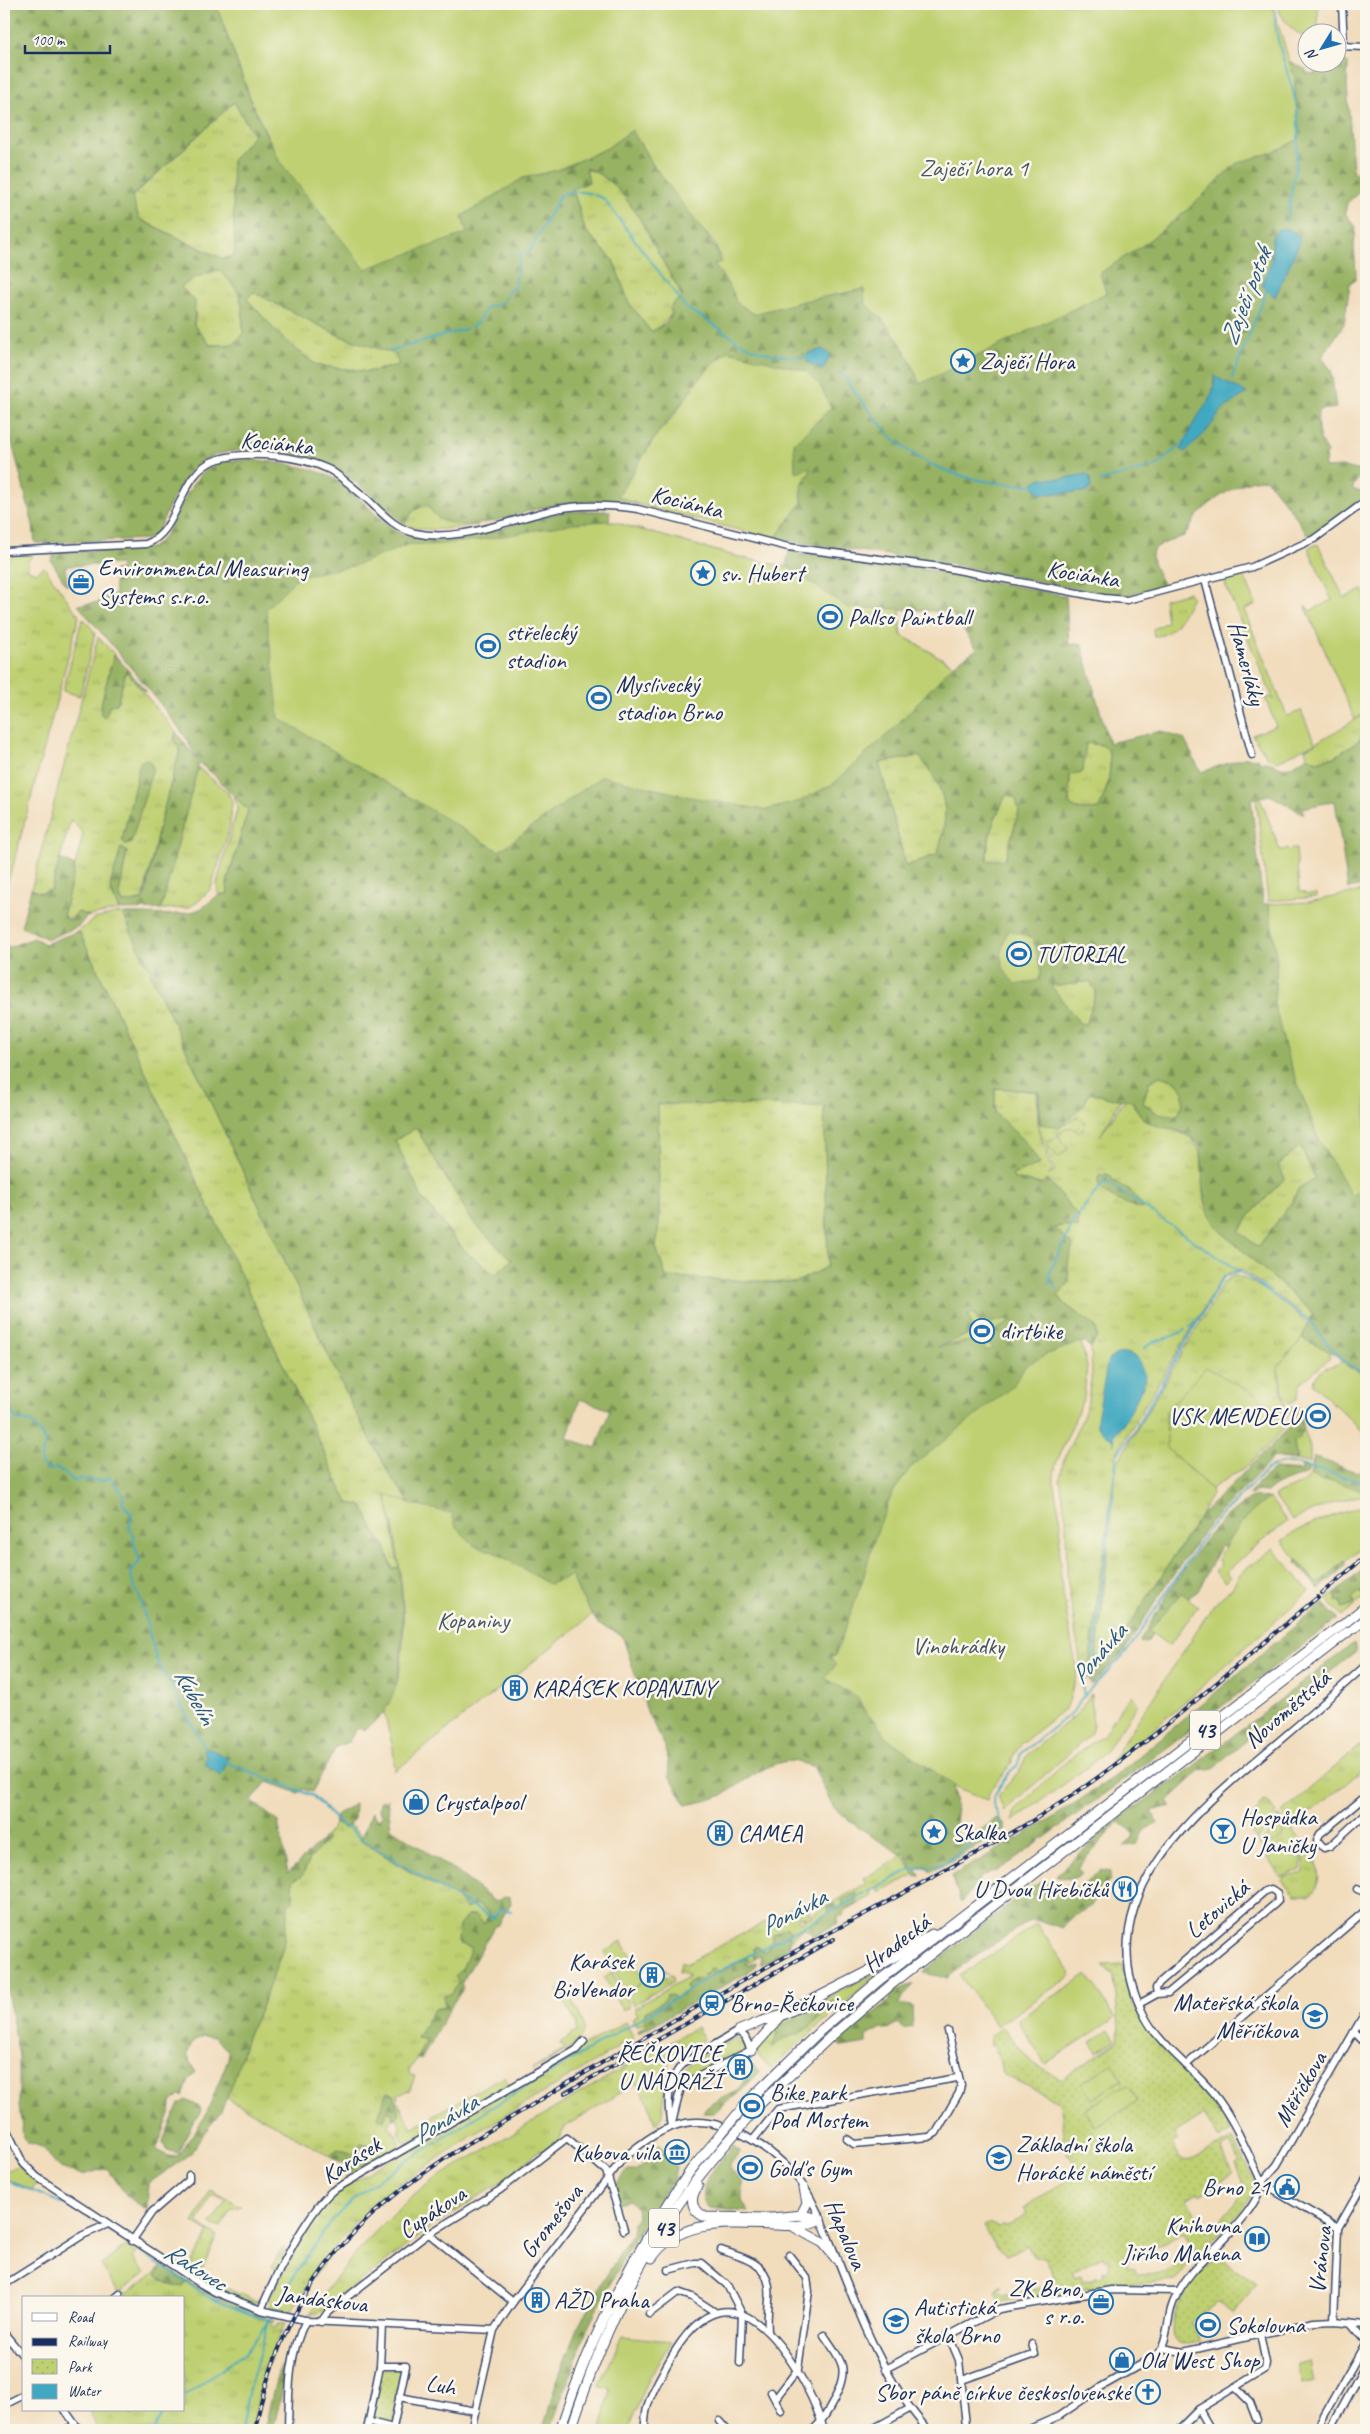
<svg xmlns="http://www.w3.org/2000/svg" width="1370" height="2434" font-family="Caveat,sans-serif">
<defs>
<pattern id="grass-tufts" width="24" height="20" patternUnits="userSpaceOnUse" patternTransform="scale(1.25)"><rect width="24" height="20" fill="#bfd072"/><path d="M3 7l-1-3M5 7V3M7 7l1-3M15 17l-1-3M17 17v-4M19 17l1-3" fill="none" stroke="#a4b365"/></pattern>
<pattern id="forest-firs" width="22" height="20" patternUnits="userSpaceOnUse" patternTransform="scale(1.25)"><rect width="22" height="20" fill="#97b264"/><path d="M5 1l3.5 6h-7zM16 11l3.5 6h-7z" fill="#7a9156"/></pattern>
<pattern id="park-dots" width="8" height="8" patternUnits="userSpaceOnUse" patternTransform="scale(1.25)"><rect width="8" height="8" fill="#bfd072"/><path d="M2 2h.1M6 6h.1" fill="none" stroke="#a4b365" stroke-width="1.8" stroke-linecap="round"/></pattern>
</defs>
<rect width="100%" height="100%" fill="#fbf7ec"/>
<filter id="ink" filterUnits="userSpaceOnUse"><feTurbulence type="fractalNoise" baseFrequency=".02" numOctaves="2"/><feDisplacementMap in="SourceGraphic" scale="10" xChannelSelector="R" yChannelSelector="G"/><feConvolveMatrix kernelMatrix="1 2 1 2 8 2 1 2 1" color-interpolation-filters="sRGB"/></filter>
<filter id="wash" filterUnits="userSpaceOnUse"><feTurbulence type="fractalNoise" baseFrequency=".0096" numOctaves="4" result="noise"/><feDisplacementMap in="SourceGraphic" scale="20" xChannelSelector="R" yChannelSelector="G"/><feGaussianBlur stdDeviation="1.12" result="paint"/><feColorMatrix in="noise" values="0 0 0 0 0 0 0 0 0 0 0 0 0 0 0 0 0 1.4 0 .05"/><feComposite in="paint" operator="in"/></filter>
<g filter="url(#wash)">
<rect width="100%" height="100%" fill="#f1dcbc"/>
<g fill="url(#grass-tufts)" stroke="#6d8068" fill-rule="evenodd">
<polygon points="234,102 254,135 232,161 235,255 223,259 139,219 132,197"/>
<path d="M585 168C633 183 652 249 678 287L682 298C673 313 666 323 651 332L629 303 613 260 585 230 573 189 589 182Z"/>
<path d="M218 269C244 292 243 302 243 334L233 345H210L194 325 196 315 181 287 194 278Z"/>
<polygon points="253,291 340,336 395,354 399,365 368,372 316,365 282,338 246,299"/>
<path d="M427 504C442 524 454 523 478 525 453 528 427 534 404 524L413 511Z"/>
<polygon points="30,553 32,557 28,561 28,570 36,573 44,567 79,616 13,866 4,892 4,589 7,573 4,573 4,556"/>
<path d="M1189 592 1192 597C1183 612 1175 637 1154 636L1153 629 1167 622 1164 599Z"/>
<polygon points="82,620 85,620 95,633 80,696 63,691"/>
<path d="M98 637 114 654 101 704H117L126 671 176 732 174 741 180 749 158 831 143 899 126 904 123 903 119 894 127 852C111 880 104 879 119 910L90 916 77 913 69 920 63 915 83 834 71 819 51 890 42 893 31 890Z"/>
<polygon points="1366,711 1362,727 1361,739 1335,757 1316,761 1307,756 1305,749 1362,716"/>
<path d="M1086 743 1102 745 1108 749C1113 772 1107 789 1099 809 1088 810 1076 812 1069 804L1070 774Z"/>
<path d="M919 756C947 791 951 812 937 854L906 866 879 763Z"/>
<polygon points="197,767 228,792 232,802 230,827 211,888 199,901 188,908 161,909"/>
<path d="M1007 794 1016 798 1019 811 1005 859 987 861C987 836 995 816 1007 794Z"/>
<polygon points="233,795 248,810 227,883 228,894 218,894 217,882 237,810 237,804"/>
<polygon points="119,913 123,914 354,1410 392,1478 410,1503 387,1496 399,1567 393,1570 384,1544 374,1531 363,1506 348,1503 79,931 94,919"/>
<polygon points="1090,981 1096,991 1087,1023 1080,1024 1049,984 1058,986"/>
<polygon points="1160,1076 1176,1081 1184,1089 1183,1104 1178,1116 1157,1113 1143,1103 1149,1082"/>
<path d="M995 1088 1037 1092 1038 1129 1052 1171 1048 1176 1055 1171 1039 1128 1038 1094 1040 1124 1083 1106 1090 1092 1121 1099 1100 1136 1120 1106 1127 1100 1132 1101 1143 1119 1152 1124 1170 1128 1192 1138 1201 1154 1205 1201 1217 1228 1314 1314 1310 1320 1242 1270 1231 1272 1222 1278 1117 1452 1090 1659 1084 1670 1080 1661 1067 1577 1066 1520 1060 1479 1063 1462 1087 1407 1092 1373 1091 1348 1097 1337 1096 1327 1066 1305 1058 1295 1069 1283 1068 1262 1073 1245 1054 1228 1064 1225 1070 1228 1079 1217 1048 1181 1041 1184 1014 1179 1012 1175 1040 1164 995 1113ZM1111 1176 1113 1181 1130 1191 1138 1208 1106 1194Z"/>
<polygon points="658,1104 824,1106 828,1266 795,1283 666,1277 656,1247 659,1221"/>
<polygon points="416,1128 473,1222 512,1260 495,1276 465,1251 422,1198 395,1140"/>
<polygon points="1300,1146 1315,1178 1299,1188 1292,1202 1258,1247 1239,1232 1250,1215 1285,1178 1278,1165"/>
<path d="M1233 1276C1249 1275 1297 1312 1307 1324L1302 1339 1277 1367 1287 1416 1283 1419 1270 1407 1167 1448 1211 1489 1212 1494 1201 1515 1111 1653 1089 1681 1096 1662 1117 1463 1224 1282Z"/>
<polygon points="1303,1427 1310,1446 1310,1463 1296,1460 1294,1441 1295,1439 1298,1440 1303,1431"/>
<polygon points="1360,1592 1366,1597 1341,1616 1327,1599 1335,1593 1337,1601 1341,1601 1343,1608 1355,1603 1352,1599"/>
<polygon points="1366,1740 1366,1767 1295,1826 1282,1813"/>
<polygon points="1264,1801 1267,1801 1277,1812 1256,1841 1248,1824"/>
<polygon points="1279,1815 1307,1846 1302,1854 1300,1870 1281,1877 1258,1843 1262,1840 1266,1842 1284,1828 1277,1817"/>
<polygon points="335,1823 345,1829 349,1824 362,1837 360,1840 412,1873 456,1897 466,1909 478,1905 490,1913 462,1969 455,1976 459,1982 445,2007 434,2009 417,2038 428,2039 409,2071 411,2075 415,2076 410,2090 398,2094 399,2097 396,2099 412,2128 424,2121 427,2127 426,2132 407,2144 402,2141 398,2132 400,2128 398,2118 392,2120 389,2125 396,2135 400,2148 365,2168 370,2145 361,2143 354,2154 337,2149 330,2156 227,2098 249,2031 260,2010 283,1948 288,1906 293,1901 292,1881 302,1876 308,1861 326,1841 325,1837"/>
<path d="M1311 1850C1319 1866 1326 1882 1310 1895H1295L1282 1881 1284 1877 1296 1875 1304 1871 1303 1858Z"/>
<polygon points="901,1854 903,1854 914,1874 912,1876 879,1892 879,1887 871,1891 872,1896 846,1910 856,1903 843,1905 837,1909 834,1904 828,1907 829,1913 812,1923 810,1929 808,1931 805,1927 794,1935 793,1939 790,1941 790,1931 786,1928 776,1933 766,1952 761,1951 753,1958 755,1959 747,1964 746,1958 718,1973 708,1973 701,1980 698,1978 694,1981 688,1991 675,1998 664,2001 645,2012 645,2022 637,2026 632,2018 638,2015 634,2008 688,1977 687,1974 679,1972 681,1962 686,1964 791,1908 798,1920 802,1923 804,1920 803,1917 799,1918 794,1906 800,1902 805,1903 810,1913 803,1917 812,1917 811,1915 867,1883 864,1878 898,1859"/>
<polygon points="665,1969 670,1973 666,1970 663,1972 664,1979 672,1975 674,1981 633,2005 627,1993 633,1992 632,1990 641,1983 643,1977 645,1980 660,1974"/>
<polygon points="883,1969 771,2068 758,2056 759,2046 781,2021"/>
<path d="M560 1989 562 1993 566 1992C572 2003 582 2015 584 2028 586 2044 546 2062 532 2070L564 2050 560 2043 577 2031V2024L557 1991Z"/>
<polygon points="625,2022 634,2038 473,2135 470,2135 469,2138 387,2192 370,2209 366,2210 367,2212 358,2222 353,2220 354,2226 333,2249 331,2254 327,2254 328,2259 323,2261 322,2266 313,2276 310,2276 310,2280 291,2312 292,2314 271,2309 269,2300 274,2289 318,2211 335,2192 439,2131 439,2136 442,2137 444,2135 442,2130"/>
<path d="M697 2027 704 2039 670 2060 662 2114 659 2121 655 2124 648 2102 636 2083 564 2127 560 2139 544 2152 541 2150 496 2186 432 2226 323 2311 309 2315C344 2264 383 2218 432 2181L638 2059Z"/>
<path d="M737 2039 743 2041 746 2045 742 2052 691 2076 678 2088 674 2086C682 2060 714 2050 737 2039Z"/>
<polygon points="211,2190 242,2206 231,2209 221,2227 215,2227 211,2224 226,2200 213,2194 197,2223 217,2236 201,2272 195,2277 188,2270 209,2232 193,2223"/>
<polygon points="285,2248 288,2252 281,2256 284,2259 259,2302 250,2303 210,2286 208,2280 256,2301 263,2296 277,2270 271,2266 279,2253"/>
<path d="M155 2273C162 2283 174 2287 186 2284L187 2281 216 2297 215 2301 220 2299 255 2313 256 2316 259 2314 263 2316V2318L269 2320 267 2323 275 2319 272 2326 274 2327 279 2323H285L264 2375 251 2430H97L90 2410H129L132 2416 131 2410H184V2298H120Z"/>
</g>
<g fill="url(#forest-firs)" stroke="#597061" fill-rule="evenodd">
<path d="M4 4H216C239 65 256 133 298 184L467 233 462 216 523 178 557 170 607 148 632 130C639 141 645 153 652 163 675 195 707 227 722 262L715 265 733 292 736 302 754 314 803 301 864 289 865 304C892 325 907 352 920 383L1106 293 1100 273 1143 245 1185 212 1237 163 1273 152 1299 139 1294 77 1289 61 1306 70V73L1317 74 1318 63 1338 62V59L1344 60 1348 64 1347 84 1353 171 1366 180V186L1347 203 1345 213 1356 227 1354 246 1356 273 1355 279 1350 284 1344 324 1322 357 1331 370 1336 408 1318 410C1317 426 1317 439 1327 452L1324 468 1341 467 1362 471 1352 489 1366 493V495L1314 533 1307 535 1294 514 1267 480C1249 474 1208 502 1197 516 1192 522 1190 530 1184 536 1151 548 1143 547 1163 584L1162 586 1123 596H1113L945 563 774 539 802 503 801 485 810 472 795 474 794 443 809 427 806 371 772 364 714 363 658 433 618 496 640 505C610 500 577 500 548 506 519 512 463 538 436 516 432 513 429 507 427 504L413 511 404 524C381 505 359 481 333 467 300 448 220 439 192 469 176 486 167 513 157 533L148 539 35 543 33 525 4 411ZM234 102 254 135 232 161 235 255 222 259 139 219 132 196ZM586 168C632 183 652 249 678 287L682 298 673 303 670 310 672 314 665 324 651 332 629 303 613 260 585 230 573 189 589 182ZM218 270C244 292 243 302 243 334L233 345H210L194 325 195 301 181 287 194 278ZM253 292 340 336 395 354 399 365 368 372 316 365 282 338 247 299Z"/>
<path d="M255 460C285 464 317 466 342 484 359 496 387 529 404 535 449 550 506 525 550 515 569 510 590 511 610 511L609 521 738 557 786 567 789 551 943 572 1066 596 1069 645 1081 643 1109 743 1161 731 1184 739 1201 772 1247 757 1253 759 1258 758 1260 762C1283 761 1278 778 1307 756L1316 761 1335 757 1361 739 1362 727 1366 716V885L1348 889 1335 801 1302 808 1304 814 1270 795 1251 799 1263 904H1269L1277 961 1274 1003 1286 1051 1319 1141 1352 1196 1366 1182V1375L1347 1366 1338 1356 1302 1339 1307 1324 1314 1314 1217 1228C1204 1210 1204 1191 1202 1169 1202 1162 1202 1153 1199 1146 1187 1126 1161 1131 1145 1120 1139 1115 1135 1107 1132 1101L1109 1098 1090 1092 1083 1106 1060 1127 1040 1124 1039 1095 1036 1091 995 1088V1113L1028 1145 1040 1164 1012 1175 1014 1179 1041 1184 1048 1180 1079 1217 1078 1228 1064 1225 1054 1228 1073 1245 1068 1262 1069 1283 1058 1296 1066 1305 1096 1327 1097 1337 1091 1348 1084 1342H1081L1025 1366 1014 1386 910 1468 892 1494 875 1537 863 1579 846 1628 837 1645 835 1657 836 1664 831 1672 857 1697 866 1713 875 1721 886 1737 953 1784 957 1814 955 1835 963 1843 997 1818 1004 1823V1831L931 1872 926 1866 916 1868 920 1876 916 1877 905 1853 901 1854 863 1831 834 1808 813 1766C806 1765 797 1761 790 1761 768 1762 745 1781 726 1793 714 1800 699 1802 686 1805L670 1777 665 1746 648 1714 622 1635 598 1624 579 1593 572 1577 549 1584 496 1553 474 1545 456 1527 422 1507 410 1503 392 1478 354 1410 123 914C146 913 176 918 198 910 210 905 213 894 228 894L227 883 248 810 213 774 199 763 161 909 119 910 110 887 121 848 127 851 119 894 123 903 142 900 145 896 158 831 180 750 174 741 176 732 197 760 187 739 148 688 78 605 100 602V596L115 595 114 570 121 569V564L65 566 67 586 51 560 56 552 152 548 164 537 194 482 208 468 227 461ZM900 609 951 612 977 649 953 665 901 635ZM1086 743 1102 745 1108 749C1113 772 1107 789 1099 809 1088 810 1077 812 1069 804L1070 774H1080L1083 770ZM919 756C947 791 951 812 937 854L906 866 879 763ZM1007 794 1016 799 1019 811 1005 859 987 861C987 835 994 817 1007 794ZM1090 981 1096 991 1087 1023 1080 1024 1050 984 1058 986ZM1160 1076 1176 1081 1183 1090V1104L1178 1116 1157 1113 1143 1103 1149 1082ZM658 1104 824 1106 828 1266 795 1283 666 1277 656 1247 659 1221ZM416 1128 473 1222 512 1260 495 1275 465 1251 422 1198 395 1140ZM1300 1146 1315 1178 1299 1188 1292 1202 1258 1247 1239 1232 1250 1215 1285 1178 1278 1165ZM973 1313 981 1325 1006 1319 1008 1323 990 1333 987 1337 992 1349 979 1339 938 1347 970 1334 973 1327 968 1315ZM580 1399 610 1410 596 1448 567 1438Z"/>
<polygon points="114,654 146,691 145,692 126,671 117,704 110,705 105,717 101,715 101,704"/>
<polygon points="148,758 153,768 131,843 127,845 122,841 140,762"/>
<polygon points="60,859 75,866 63,917 71,920 78,912 90,916 86,917 79,926 48,939 21,927 31,889 41,893 51,890"/>
<path d="M79 931 348 1503 363 1506 374 1531 384 1544 392 1569 399 1567C403 1606 405 1642 397 1680 395 1686 395 1693 393 1699 387 1712 375 1722 364 1730L358 1728 348 1742 336 1747 312 1792 303 1789 298 1793 268 1782 264 1785 252 1801 278 1822 288 1873 325 1837 326 1840 310 1859 302 1876 292 1881 293 1901 288 1906 283 1948 260 2010 249 2031 234 2080 221 2111 198 2141 192 2153 149 2183 147 2210 127 2196 107 2168 82 2175 58 2166 42 2147 27 2142 23 2137 19 2105V2056L4 1974V949L34 938 45 944ZM204 2036 214 2037 229 2052 228 2059 206 2115 177 2157 168 2156 156 2150 170 2114 171 2103 179 2095 183 2096 189 2080 196 2072 187 2054 193 2041Z"/>
<path d="M1107 1174 1111 1176 1113 1181 1130 1191 1143 1206 1142 1209C1130 1206 1091 1193 1099 1176Z"/>
<polygon points="1290,1407 1299,1407 1303,1431 1298,1440 1294,1441 1296,1460 1274,1457 1207,1526 1161,1593 1124,1651 1091,1685 1089,1681 1111,1653 1201,1515 1292,1425"/>
<polygon points="1314,1457 1356,1472 1366,1473 1366,1489 1361,1491 1335,1481 1321,1481 1310,1475"/>
<path d="M1303 1466 1309 1469 1307 1473C1294 1479 1276 1482 1267 1492L1257 1491 1248 1496 1260 1481 1274 1469 1300 1471Z"/>
<path d="M1256 1496 1260 1499 1270 1498C1252 1511 1236 1528 1224 1547L1221 1546 1198 1591 1188 1598 1182 1593 1150 1631 1153 1634 1148 1641 1141 1643 1140 1640C1169 1595 1207 1519 1256 1496Z"/>
<polygon points="1103,1552 1108,1553 1096,1662 1088,1679 1084,1670 1090,1659"/>
<polygon points="1297,1560 1317,1584 1345,1561 1346,1566 1319,1589 1296,1563"/>
<polygon points="1366,1567 1366,1595 1360,1592 1352,1599 1355,1603 1342,1608 1341,1601 1337,1602 1335,1593"/>
<polygon points="1323,1603 1337,1619 1168,1747 1017,1858 997,1871 983,1875 961,1903 952,1876 1051,1819 1114,1777"/>
<path d="M1354 1643 1356 1652 1267 1721V1723L1214 1768 1201 1770 1168 1801 1171 1806 1152 1811 1157 1822 1143 1832 1137 1844 1124 1846 1134 1835 1128 1828 1118 1822 1077 1868 1082 1873C1074 1880 1066 1880 1056 1875L1116 1821 1186 1772Z"/>
<polygon points="387,1799 391,1828 457,1872 495,1902 504,1897 510,1898 511,1903 497,1926 495,1925 461,1984 463,1989 451,2006 421,2060 417,2058 427,2040 417,2038 434,2009 444,2007 444,1996 452,1993 459,1982 455,1976 462,1969 471,1948 458,1943 459,1926 467,1916 476,1915 484,1924 490,1913 478,1905 466,1909 456,1897 412,1873 360,1840 372,1812 377,1820 383,1814 379,1811 380,1802 383,1800 385,1804"/>
<polygon points="355,1804 354,1819 345,1829 334,1822 337,1814"/>
<path d="M1100 1870 1110 1872V1880L1097 1893 1091 1906 1077 1914 1062 1928 1041 1921H1029L974 1957 947 1978 924 1973 929 1967 1023 1893 1044 1880C1071 1896 1079 1891 1100 1870Z"/>
<polygon points="856,1893 857,1903 846,1909 844,1915 838,1917 838,1923 814,1936 809,1928 812,1923 829,1913 828,1908 834,1904 837,1909 843,1905 842,1900"/>
<path d="M786 1927 790 1931C788 1936 790 1937 790 1942 790 1953 771 1960 762 1964L760 1963 761 1956 753 1958 754 1947 759 1946 761 1951H766L771 1944 773 1935Z"/>
<path d="M747 1958 749 1960 746 1963 748 1965 756 1963V1966L747 1973 638 2033V2031L646 2024 645 2012 663 2001 666 1996 672 1995 675 1998 688 1991 685 1986C690 1979 697 1979 703 1979L702 1975 708 1973 710 1969 714 1968 718 1973Z"/>
<polygon points="914,1984 898,2004 912,2006 913,2027 903,2029 897,2023 886,2030 881,2028 866,2036 866,2043 843,2047 837,2042 889,2001 894,1991"/>
<path d="M835 2000C825 2012 814 2026 800 2033 786 2040 783 2035 772 2048L780 2026Z"/>
<path d="M749 2061 759 2071 757 2075 741 2091 713 2113H703C710 2099 731 2098 740 2087 746 2079 747 2069 749 2061Z"/>
<path d="M387 2092 395 2095C394 2103 398 2107 399 2115L393 2119 392 2113 387 2111 385 2118 381 2119 378 2116Z"/>
<polygon points="186,2100 200,2107 201,2111 192,2124 178,2153 166,2150 163,2141 179,2104"/>
<polygon points="361,2143 370,2145 365,2168 352,2174 348,2166 330,2156 337,2149 354,2154"/>
<polygon points="659,2144 676,2167 673,2182 660,2196 635,2237 589,2324 550,2430 543,2430 554,2389 577,2328 600,2286 632,2234 633,2224 638,2215 637,2209 629,2200 618,2203 615,2185 627,2171 634,2171 643,2166 643,2156"/>
<path d="M733 2146 740 2151 729 2166 730 2170 742 2181V2201L749 2212 709 2208C689 2192 722 2159 733 2146Z"/>
<path d="M162 2265 187 2281 183 2287C172 2286 161 2282 155 2273Z"/>
<polygon points="288,2349 287,2370 273,2430 264,2430 276,2380"/>
</g>
<g fill="url(#park-dots)" stroke="#6d8068" fill-rule="evenodd">
<polygon points="1079,1116 1085,1122 1084,1128 1079,1132 1071,1127 1062,1131 1059,1138 1068,1149 1060,1157 1049,1148 1048,1140 1057,1137 1060,1127"/>
<polygon points="1277,1817 1284,1828 1282,1838 1273,1843 1262,1840 1270,1831"/>
<path d="M1122 1964C1128 2012 1157 2043 1190 2076 1205 2091 1222 2107 1230 2128L1229 2132 1219 2139 1204 2115 1175 2133 1178 2140 1172 2143C1184 2175 1195 2155 1215 2147 1220 2145 1226 2143 1233 2140L1254 2180C1258 2203 1211 2240 1196 2254 1188 2262 1183 2274 1175 2281L1111 2285 1000 2302 995 2292 1000 2286 1002 2287 998 2290 1003 2296 1051 2286 1054 2275 1045 2257H1034L1027 2245 1008 2255 995 2246 984 2226C990 2223 993 2222 999 2227L1003 2224 1004 2227 1026 2213 1023 2208 1080 2173 1060 2140 1064 2137C1063 2127 1063 2110 1058 2102 1056 2099 1010 2078 1002 2074L998 2052H995L994 2046H991L990 2036 1003 2027 1032 2063 1062 2079 1118 2041 1119 2029 1114 1977 1103 1965ZM1230 2144 1239 2162 1235 2164 1245 2191 1215 2227 1207 2231 1187 2199 1198 2192 1200 2195 1230 2176 1232 2174 1222 2149ZM1183 2232 1193 2248 1168 2273 1137 2274 1135 2268 1128 2267 1126 2262ZM1103 2256 1105 2260 1109 2258 1111 2261 1107 2264 1110 2267 1106 2273 1103 2271 1104 2275 1098 2278 1096 2276V2279L1083 2282 1081 2276 1075 2278 1071 2272Z"/>
<path d="M1217 2256 1256 2283 1235 2314 1220 2303 1190 2322 1201 2341C1157 2356 1173 2312 1186 2291 1194 2277 1206 2267 1217 2256Z"/>
<polygon points="382,2369 399,2369 401,2371 393,2422 389,2424 376,2420 373,2414"/>
</g>
<g fill="#bfd072" stroke="#6d8068">
<path d="M216 4H1272L1294 77 1299 139 1273 152 1237 163 1185 212 1143 245 1100 273 1106 293 920 384C907 352 893 325 865 304L864 289 803 301 754 314 736 302 733 292 714 264 722 262 714 242 700 227 652 163 632 130 607 148 557 170 523 178 462 216 467 233 365 269 280 162 252 103Z"/>
<path d="M1277 4H1318V32H1308L1307 39C1292 30 1282 22 1277 4Z"/>
<polygon points="729,351 806,371 820,385 831,408 794,443 795,473 810,467 810,472 801,485 802,503 774,539 640,505 618,496 658,433 672,418 698,380 714,363"/>
<polygon points="610,521 738,557 790,568 848,608 900,609 901,635 953,665 891,731 833,784 800,801 766,810 690,797 602,776 499,851 279,718 266,609 299,576 353,566 410,544 433,545 481,540 576,523"/>
<polygon points="1318,544 1344,598 1363,590 1366,596 1366,711 1355,720 1305,605 1310,611 1332,600 1308,548"/>
<polygon points="1243,573 1256,604 1244,610 1287,716 1301,711 1315,743 1278,761 1268,758 1252,735 1276,726 1262,690 1267,698 1270,697 1273,700 1272,696 1225,584 1227,582 1223,579"/>
<polygon points="1256,798 1260,798 1280,850 1296,849 1299,891 1309,895 1316,894 1317,897 1268,901"/>
<polygon points="1366,890 1366,1182 1352,1196 1319,1141 1286,1051 1274,1003 1277,961 1269,904 1309,902"/>
<path d="M1008 930 1033 938 1041 972 1039 980 1016 985C997 965 999 955 1008 930Z"/>
<polygon points="973,1313 981,1325 1006,1319 1009,1323 990,1333 987,1337 992,1349 986,1351 979,1339 938,1347 970,1334 973,1327 968,1315"/>
<polygon points="1302,1339 1327,1350 1330,1358 1301,1383 1297,1399 1289,1403 1285,1399 1277,1367"/>
<polygon points="1081,1342 1087,1366 1084,1397 1056,1464 1054,1475 1054,1485 1061,1522 1059,1553 1062,1588 1077,1672 1069,1701 1064,1709 1021,1744 1012,1758 1012,1762 990,1791 987,1800 956,1787 886,1737 875,1721 866,1713 857,1697 825,1678 836,1665 830,1658 835,1656 863,1579 875,1537 892,1494 910,1468 1013,1386 1025,1366 1045,1355"/>
<polygon points="1344,1362 1347,1366 1366,1375 1366,1435 1313,1384 1314,1378 1325,1368"/>
<polygon points="1206,1367 1254,1394 1283,1419 1285,1425 1282,1431 1251,1463 1211,1489 1167,1448 1166,1411"/>
<polygon points="1310,1475 1321,1481 1335,1481 1361,1491 1366,1489 1366,1494 1327,1505 1292,1520 1274,1495 1301,1484"/>
<path d="M386 1495 422 1507 452 1513 456 1527 474 1545 496 1553 549 1584 572 1576 579 1593 592 1615 395 1771 393 1748 384 1712C418 1662 400 1552 386 1495Z"/>
<path d="M1270 1498 1287 1522 1250 1550 1226 1573 1230 1577 1225 1582 1215 1572 1220 1564 1218 1560C1230 1535 1247 1513 1270 1498Z"/>
<path d="M1366 1505V1543L1317 1584 1282 1541C1306 1522 1338 1515 1366 1505Z"/>
<polygon points="1273,1548 1309,1591 1154,1729 1108,1766 1189,1643 1192,1641 1191,1639 1214,1604 1232,1588 1240,1574"/>
<polygon points="1182,1593 1198,1606 1169,1646 1149,1631"/>
<polygon points="1091,1694 1093,1726 1090,1735 1004,1811 998,1796 1019,1771 1027,1755 1077,1714"/>
<polygon points="1132,1695 1138,1704 1105,1752 1089,1766 1013,1821 1014,1811 1067,1761 1105,1734 1119,1710"/>
<polygon points="1037,1924 1072,1975 997,2026 960,1976"/>
<polygon points="622,1941 643,1977 641,1983 627,1993 604,1952"/>
<polygon points="612,1972 628,2003 628,2008 623,2011 604,1977"/>
<polygon points="1087,1974 1115,2018 1045,2064 1017,2020"/>
<polygon points="1109,2030 1116,2040 1097,2052 1091,2042"/>
<polygon points="1112,2064 1122,2080 1092,2099 1081,2083"/>
<polygon points="504,2076 509,2084 436,2127 432,2124 431,2118 435,2114"/>
<polygon points="1127,2084 1138,2101 1095,2127 1084,2110"/>
<polygon points="20,2165 39,2181 32,2190 4,2178 4,2172"/>
<polygon points="126,2246 137,2253 133,2258 145,2273 119,2293 101,2265"/>
<polygon points="622,2336 671,2341 649,2378 628,2430 601,2430 610,2389 599,2385"/>
<polygon points="1310,2361 1314,2381 1302,2384 1297,2364"/>
</g>
<g fill="#40a8c0" stroke="#2e6c8f">
<polygon points="1286,228 1299,236 1300,242 1275,297 1262,286 1272,259 1272,237 1279,229"/>
<polygon points="823,349 830,355 823,370 807,362 808,353"/>
<path d="M1214 376 1247 393 1222 410 1206 432 1185 452 1181 450C1186 444 1187 435 1191 428 1200 410 1216 398 1214 376Z"/>
<polygon points="1086,474 1090,477 1091,487 1087,492 1042,494 1035,489 1034,482 1041,478 1062,479"/>
<path d="M1126 1353 1137 1357 1146 1378C1139 1395 1127 1422 1114 1435L1115 1445 1113 1439 1106 1436 1097 1426V1419L1108 1360 1117 1354Z"/>
<path d="M205 1747C210 1747 222 1756 228 1759L221 1776 205 1764 206 1755 203 1750Z"/>
</g>
<g fill="none" stroke-linecap="round" stroke-linejoin="round">
<g stroke="#40a8c0" stroke-width="2">
<polyline points="1275,8 1276,4"/>
<path d="M1275 12C1274 45 1292 77 1297 109 1302 146 1292 184 1287 220"/>
<polyline points="563,194 572,191 590,193"/>
<path d="M594 195 603 198 687 309C706 318 722 331 740 342 760 355 786 356 809 357"/>
<polyline points="471,327 478,322 486,308 503,302 508,292 515,286 520,255 530,251 560,195"/>
<polyline points="390,351 466,329"/>
<path d="M840 372C857 394 874 420 895 440 933 475 986 485 1036 485"/>
<polyline points="1232,378 1267,290"/>
<polyline points="1100,481 1156,466 1188,438"/>
<polyline points="1057,1289 1050,1282 1049,1273 1076,1217 1105,1181 1255,1282 1311,1323 1330,1347 1348,1364 1366,1374"/>
<polyline points="1189,1327 1197,1320"/>
<path d="M1144 1349C1156 1337 1171 1340 1185 1330"/>
<polyline points="4,1382 9,1386 4,1392"/>
<path d="M4 1399C10 1405 11 1413 17 1420L31 1422C36 1429 47 1438 44 1447 42 1454 40 1456 41 1464L48 1470 57 1468 73 1480 84 1479 102 1481 110 1477 123 1494V1504L132 1515 129 1528 135 1537 133 1540 140 1561 131 1571C131 1580 134 1588 139 1595L157 1661 205 1748"/>
<polyline points="1084,1696 1082,1683 1093,1665 1117,1455 1134,1431 1221,1281 1225,1276 1240,1272"/>
<polyline points="226,1762 313,1796 341,1825 349,1828 361,1839 460,1900 494,1918 500,1909 511,1911"/>
<polyline points="4,2179 73,2208 96,2222"/>
<polyline points="108,2230 210,2298 260,2318 270,2319"/>
<path d="M276 2311 293 2277 330 2223 353 2199 379 2179 471 2120 718 1972 911 1869 937 1866 944 1863 970 1845 994 1833 1001 1824C1000 1815 993 1808 993 1802 994 1794 1009 1769 1017 1766L1021 1753 1073 1712 1080 1700 1129 1649 1209 1528 1267 1469 1282 1463 1297 1464 1366 1483"/>
<polyline points="184,2396 245,2353 274,2315"/>
<polyline points="154,2430 164,2410"/>
<polyline points="241,2430 248,2393 268,2324"/>
</g>
</g>
</g>
<g filter="url(#ink)">
<g fill="none" stroke-linecap="round" stroke-linejoin="round">
<defs>
<g id="minor">
<polyline points="1342,4 1344,46"/>
<polyline points="1339,46 1366,47"/>
<path d="M4 551 146 544C183 530 176 471 219 459 249 450 302 456 330 470 343 478 354 488 366 498 380 511 395 529 415 533 458 543 506 521 548 511 577 504 609 505 638 509L788 547 941 567 1104 598 1127 600 1252 567 1314 539 1366 501"/>
<polyline points="1205,580 1252,755"/>
<polyline points="1366,1796 1320,1834 1317,1840 1324,1848 1330,1846 1366,1813"/>
<polyline points="1357,1889 1366,1893"/>
<polyline points="1139,2004 1157,1994 1168,1993 1275,1904 1278,1901 1277,1893 1271,1889 1265,1891 1159,1983 1156,1988 1157,1994"/>
<path d="M738 2031 745 2037 751 2050 684 2084 680 2091 671 2127C667 2104 666 2079 685 2062Z"/>
<polyline points="1354,2032 1366,2044"/>
<polyline points="1186,2065 1366,1910"/>
<polyline points="4,2124 23,2163 37,2177 201,2284 215,2292 261,2310 309,2321 494,2330"/>
<polyline points="847,2139 854,2144 929,2137 936,2133 959,2093 961,2085 948,2031"/>
<polyline points="753,2140 778,2109 957,2078"/>
<polyline points="1261,2183 1277,2165 1366,2011"/>
<polyline points="1261,2183 1338,2228"/>
<polyline points="429,2234 513,2302"/>
<polyline points="132,2241 152,2212 189,2180 189,2175"/>
<path d="M721 2250C749 2260 773 2264 769 2300 768 2310 767 2321 768 2331"/>
<polyline points="668,2270 695,2263 701,2263 727,2285 742,2314 740,2363"/>
<polyline points="4,2285 83,2235 108,2224"/>
<polyline points="115,2298 120,2294"/>
<path d="M261 2310C275 2276 306 2215 332 2191L552 2064 576 2050 584 2041"/>
<polyline points="649,2314 678,2292 692,2297 715,2312"/>
<polyline points="1334,2321 1338,2228 1366,2179"/>
<polyline points="321,2322 328,2312 424,2237 500,2190 567,2138 606,2171 624,2230"/>
<polyline points="1350,2322 1366,2341"/>
<polyline points="4,2333 24,2357"/>
<polyline points="948,2334 959,2360 966,2425"/>
<polyline points="1162,2348 1183,2352 1314,2322 1334,2321 1366,2324"/>
<polyline points="885,2369 999,2309 1111,2290 1178,2291"/>
<polyline points="962,2380 1035,2354 1032,2344"/>
<polyline points="1357,2381 1366,2386"/>
<polyline points="1235,2387 1250,2402 1257,2420"/>
<polyline points="771,2392 781,2411"/>
<polyline points="399,2397 476,2411"/>
<polyline points="775,2399 798,2369 809,2291 807,2278 789,2255"/>
<polyline points="4,2405 24,2395"/>
<polyline points="1199,2409 1211,2430"/>
<polyline points="65,2410 79,2430"/>
<polyline points="719,2421 727,2430"/>
<polyline points="370,2422 393,2428 406,2366 380,2366"/>
<polyline points="1046,2423 1051,2430"/>
<polyline points="67,2430 75,2424"/>
<path d="M288 2430C289 2392 288 2355 306 2320"/>
<polyline points="367,2430 380,2366 382,2325"/>
<path d="M471 2430 494 2330 513 2302 621 2161C639 2144 661 2127 686 2123 727 2116 782 2154 804 2187 819 2210 828 2238 839 2263 862 2322 886 2383 928 2430"/>
<path d="M645 2430C643 2405 656 2385 668 2363 699 2306 735 2290 780 2346 800 2372 814 2398 824 2430"/>
<path d="M813 2430C826 2418 846 2384 842 2366 839 2355 830 2344 824 2335"/>
<polyline points="871,2430 909,2409"/>
<path d="M1027 2430 1059 2416 1101 2387 1156 2356C1167 2344 1167 2324 1171 2309 1175 2295 1183 2283 1192 2272 1208 2253 1268 2203 1260 2178 1246 2150 1233 2117 1213 2093 1192 2067 1161 2047 1145 2017 1084 1902 1194 1812 1272 1747 1304 1720 1335 1693 1366 1665"/>
<polyline points="1178,2430 1199,2409 1265,2369 1266,2363 1260,2334"/>
<polyline points="1316,2430 1366,2342"/>
<polyline points="1330,2430 1366,2364"/>
</g>
<g id="highway">
<polyline points="1346,1622 1366,1606"/>
<polyline points="1353,1629 1366,1619"/>
<polyline points="821,2030 877,1982 970,1910 1342,1625"/>
<polyline points="738,2031 762,2021 783,2015 881,1965 932,1934"/>
<polyline points="829,2038 892,1984 1348,1632"/>
<polyline points="751,2050 782,2015"/>
<path d="M698 2186C689 2198 691 2211 705 2217L772 2218 801 2215 820 2219"/>
<polyline points="801,2215 807,2203 804,2188"/>
<polyline points="794,2227 823,2243 837,2260"/>
<path d="M652 2258C679 2217 733 2224 776 2225 792 2226 806 2227 820 2219"/>
<path d="M560 2430C590 2336 634 2251 691 2170"/>
<path d="M571 2430C602 2333 648 2236 714 2158"/>
</g>
</defs>
<use href="#minor" stroke="#3b496c" stroke-width="9"/>
<use href="#highway" stroke="#3b496c" stroke-width="11"/>
<use href="#minor" stroke="#fff" stroke-width="6"/>
<use href="#highway" stroke="#fff" stroke-width="9"/>
<polyline stroke="#1b2f5e" stroke-width="1" points="1366,2360 1364,2369 1366,2376"/>
<defs>
<g id="rail">
<polyline points="1322,1593 1366,1556"/>
<polyline points="565,2093 834,1939"/>
<path d="M255 2430C268 2360 299 2292 348 2239 404 2177 480 2137 550 2094 634 2043 717 1994 803 1947 882 1904 963 1863 1040 1816 1141 1754 1227 1672 1318 1597"/>
</g>
</defs>
<use href="#rail" stroke="#1b2f5e" stroke-width="4"/>
<use href="#rail" stroke="#fbf7ec" stroke-width="2" stroke-dasharray="5.5" stroke-linecap="butt"/>
<defs>
<g id="highway-bridge">
<polyline points="714,2158 762,2102 829,2038"/>
<polyline points="691,2170 750,2099 821,2030"/>
</g>
</defs>
<use href="#highway-bridge" stroke="#3b496c" stroke-width="11" stroke-linecap="butt"/>
<use href="#highway-bridge" stroke="#fff" stroke-width="9"/>
</g>
</g>
<defs>
<symbol id="sight-ring" viewBox="-11 -11 22 22"><circle r="9.5" fill="#fbf7ec" stroke="#1f6fb2" stroke-width="1.5"/><path d="M0-6L1.8-2.2L6-1.7L2.9 1.2L3.7 5.4L0 3.3L-3.7 5.4L-2.9 1.2L-6-1.7L-1.8-2.2Z" fill="#1f6fb2"/></symbol>
<symbol id="office-ring" viewBox="-11 -11 22 22"><circle r="9.5" fill="#fbf7ec" stroke="#1f6fb2" stroke-width="1.5"/><path d="M-6-3h4V-5.5h4V-3h4V5H-6ZM-1-4.5V-3h2v-1.5ZM-6 0V1H6V0Z" fill="#1f6fb2"/></symbol>
<symbol id="stadium-ring" viewBox="-11 -11 22 22"><circle r="9.5" fill="#fbf7ec" stroke="#1f6fb2" stroke-width="1.5"/><path d="M0-5a6.5 5 0 1 0 0 10a6.5 5 0 1 0 0-10ZM-3.5-1.8h7v3.6h-7Z" fill="#1f6fb2"/></symbol>
<symbol id="building-ring" viewBox="-11 -11 22 22"><circle r="9.5" fill="#fbf7ec" stroke="#1f6fb2" stroke-width="1.5"/><path d="M-4-6H4V6H1V3H-1V6H-4ZM-2.5-4.3h1.7v1.8h-1.7ZM.8-4.3h1.7v1.8H.8ZM-2.5-1h1.7V.8h-1.7ZM.8-1h1.7V.8H.8Z" fill="#1f6fb2"/></symbol>
<symbol id="shop-ring" viewBox="-11 -11 22 22"><circle r="9.5" fill="#fbf7ec" stroke="#1f6fb2" stroke-width="1.5"/><path d="M-5-2.5h2.3a2.7 3.5 0 0 1 5.4 0H5L5.5 6h-11ZM-1.5-2.5h3a1.5 2.3 0 0 0-3 0Z" fill="#1f6fb2"/></symbol>
<symbol id="bar-ring" viewBox="-11 -11 22 22"><circle r="9.5" fill="#fbf7ec" stroke="#1f6fb2" stroke-width="1.5"/><path d="M-6-5H6L.8 .8V4.5H3.5V6h-7V4.5H-.8V.8Z" fill="#1f6fb2"/></symbol>
<symbol id="restaurant-ring" viewBox="-11 -11 22 22"><circle r="9.5" fill="#fbf7ec" stroke="#1f6fb2" stroke-width="1.5"/><path d="M-5-6h1v4h1v-4h1v4h1v-4h1v5L-1.5 .5V6h-2V.5L-5-1ZM5-6V6H3V1.5H1.5Q1.5-4 5-6Z" fill="#1f6fb2"/></symbol>
<symbol id="station-ring" viewBox="-11 -11 22 22"><circle r="9.5" fill="#fbf7ec" stroke="#1f6fb2" stroke-width="1.5"/><path d="M-3-6H3Q5-6 5-4V2Q5 4 3 4L4.5 6H3L1.5 4h-3L-3 6H-4.5L-3 4Q-5 4-5 2V-4Q-5-6-3-6ZM-3.5-4v3h7v-3ZM-3.5 1v1.5H-2V1ZM2 1v1.5H3.5V1Z" fill="#1f6fb2"/></symbol>
<symbol id="school-ring" viewBox="-11 -11 22 22"><circle r="9.5" fill="#fbf7ec" stroke="#1f6fb2" stroke-width="1.5"/><path d="M0-5L7-2L0 1L-7-2ZM-4 1L0 2.5L4 1V4Q0 6-4 4Z" fill="#1f6fb2"/></symbol>
<symbol id="museum-ring" viewBox="-11 -11 22 22"><circle r="9.5" fill="#fbf7ec" stroke="#1f6fb2" stroke-width="1.5"/><path d="M0-6L6-3V-2H-6V-3ZM-5-1h2V3h-2ZM-1-1h2V3h-2ZM3-1h2V3H3ZM-6 4H6V6H-6Z" fill="#1f6fb2"/></symbol>
<symbol id="civic-ring" viewBox="-11 -11 22 22"><circle r="9.5" fill="#fbf7ec" stroke="#1f6fb2" stroke-width="1.5"/><path d="M-.6-6.5H3V-4.5H.6V-3L4-1V1h2V6H-6V1h2V-1L-.6-3ZM-1.2 2.5V6h2.4V2.5Z" fill="#1f6fb2"/></symbol>
<symbol id="library-ring" viewBox="-11 -11 22 22"><circle r="9.5" fill="#fbf7ec" stroke="#1f6fb2" stroke-width="1.5"/><path d="M-6-4Q-3-5.5-.7-3.5V5Q-3 3-6 4ZM6-4Q3-5.5 .7-3.5V5Q3 3 6 4Z" fill="#1f6fb2"/></symbol>
<symbol id="church-ring" viewBox="-11 -11 22 22"><circle r="9.5" fill="#fbf7ec" stroke="#1f6fb2" stroke-width="1.5"/><path d="M-1.2-6h2.4v3.5h3.3v2.4h-3.3V6h-2.4V-.1h-3.3v-2.4h3.3Z" fill="#1f6fb2"/></symbol>
</defs>
<g fill-rule="evenodd">
<use href="#sight-ring" x="949" y="347" width="28" height="28"/>
<use href="#sight-ring" x="689" y="559" width="28" height="28"/>
<use href="#office-ring" x="67" y="568" width="28" height="28"/>
<use href="#stadium-ring" x="816" y="603" width="28" height="28"/>
<use href="#stadium-ring" x="474" y="632" width="28" height="28"/>
<use href="#stadium-ring" x="585" y="684" width="28" height="28"/>
<use href="#stadium-ring" x="1005" y="940" width="28" height="28"/>
<use href="#stadium-ring" x="968" y="1317" width="28" height="28"/>
<use href="#stadium-ring" x="1304" y="1402" width="28" height="28"/>
<use href="#building-ring" x="501" y="1674" width="28" height="28"/>
<use href="#shop-ring" x="402" y="1788" width="28" height="28"/>
<use href="#bar-ring" x="1209" y="1817" width="28" height="28"/>
<use href="#sight-ring" x="920" y="1818" width="28" height="28"/>
<use href="#building-ring" x="706" y="1819" width="28" height="28"/>
<use href="#restaurant-ring" x="1111" y="1875" width="28" height="28"/>
<use href="#building-ring" x="638" y="1961" width="28" height="28"/>
<use href="#station-ring" x="698" y="1989" width="28" height="28"/>
<use href="#school-ring" x="1301" y="2002" width="28" height="28"/>
<use href="#building-ring" x="726" y="2053" width="28" height="28"/>
<use href="#stadium-ring" x="738" y="2092" width="28" height="28"/>
<use href="#museum-ring" x="663" y="2138" width="28" height="28"/>
<use href="#school-ring" x="985" y="2144" width="28" height="28"/>
<use href="#stadium-ring" x="736" y="2154" width="28" height="28"/>
<use href="#civic-ring" x="1273" y="2173" width="28" height="28"/>
<use href="#library-ring" x="1243" y="2225" width="28" height="28"/>
<use href="#building-ring" x="523" y="2286" width="28" height="28"/>
<use href="#office-ring" x="1087" y="2288" width="28" height="28"/>
<use href="#school-ring" x="882" y="2307" width="28" height="28"/>
<use href="#stadium-ring" x="1194" y="2311" width="28" height="28"/>
<use href="#shop-ring" x="1108" y="2346" width="28" height="28"/>
<use href="#church-ring" x="1134" y="2378" width="28" height="28"/>
</g>
<g text-anchor="middle" stroke-width="5" stroke-linejoin="round" paint-order="stroke">
<g fill="#fbf7ec" stroke="#5e6b89" stroke-width="1">
<rect x="1190" y="1710.5" width="30" height="39" rx="4"/>
<rect x="649" y="2208.5" width="30" height="39" rx="4"/>
</g>
<g font-size="22" font-weight="bold" fill="#1b2f5e">
<text x="1205" y="1738">43</text>
<text x="664" y="2236">43</text>
</g>
<g font-size="24" fill="#445763" stroke="#fbf7ec">
<text x="974" y="176">Zaječí hora 1</text>
<text x="473" y="1628">Kopaniny</text>
<text x="958" y="1654">Vinohrádky</text>
</g>
<g font-size="24" fill="#1b2f5e" stroke="#fbf7ec" text-anchor="start">
<text x="980" y="369">Zaječí Hora</text>
<text x="98" y="576">Environmental Measuring<tspan x="98" dy="28">Systems s.r.o.</tspan></text>
<text x="720" y="581">sv. Hubert</text>
<text x="848" y="625">Pallso Paintball</text>
<text x="506" y="640">střelecký<tspan x="506" dy="28">stadion</tspan></text>
<text x="616" y="692">Myslivecký<tspan x="616" dy="28">stadion Brno</tspan></text>
<text x="1036" y="962">TUTORIAL</text>
<text x="1000" y="1339">dirtbike</text>
<text x="1300" y="1424" text-anchor="end">VSK MENDELU</text>
<text x="532" y="1696">KARÁSEK KOPANINY</text>
<text x="434" y="1810">Crystalpool</text>
<text x="1240" y="1825">Hospůdka<tspan x="1240" dy="28">U Janičky</tspan></text>
<text x="952" y="1840">Skalka</text>
<text x="738" y="1841">CAMEA</text>
<text x="1108" y="1897" text-anchor="end">U Dvou Hřebíčků</text>
<text x="634" y="1969" text-anchor="end">Karásek<tspan x="634" dy="28">BioVendor</tspan></text>
<text x="1298" y="2010" text-anchor="end">Mateřská škola<tspan x="1298" dy="28">Měříčkova</tspan></text>
<text x="730" y="2011">Brno-Řečkovice</text>
<text x="722" y="2061" text-anchor="end">ŘEČKOVICE<tspan x="722" dy="28">U NÁDRAŽÍ</tspan></text>
<text x="770" y="2100">Bike park<tspan x="770" dy="28">Pod Mostem</tspan></text>
<text x="1016" y="2152">Základní škola<tspan x="1016" dy="28">Horácké náměstí</tspan></text>
<text x="660" y="2160" text-anchor="end">Kubova vila</text>
<text x="768" y="2176">Gold's Gym</text>
<text x="1270" y="2195" text-anchor="end">Brno 21</text>
<text x="1240" y="2233" text-anchor="end">Knihovna<tspan x="1240" dy="28">Jiřího Mahena</tspan></text>
<text x="1084" y="2296" text-anchor="end">ZK Brno,<tspan x="1084" dy="28">s r.o.</tspan></text>
<text x="554" y="2308">AŽD Praha</text>
<text x="914" y="2315">Autistická<tspan x="914" dy="28">škola Brno</tspan></text>
<text x="1226" y="2333">Sokolovna</text>
<text x="1140" y="2368">Old West Shop</text>
<text x="1130" y="2400" text-anchor="end">Sbor páně církve československé</text>
</g>
<g font-size="24" fill="#1b2f5e" stroke="#fbf7ec">
<text transform="translate(277 443) rotate(6)" y="8">Kociánka</text>
<text transform="translate(687 502) rotate(14)" y="8">Kociánka</text>
<text transform="translate(1083 574) rotate(9)" y="8">Kociánka</text>
<text transform="translate(1247 663) rotate(75)" y="8">Hamerláky</text>
<text transform="translate(1287 1709) rotate(-41)" y="8">Novoměstská</text>
<text transform="translate(1217 1909) rotate(-41)" y="8">Letovická</text>
<text transform="translate(896 1943) rotate(-38)" y="8">Hradecká</text>
<text transform="translate(1300 2089) rotate(-60)" y="8">Měřičkova</text>
<text transform="translate(351 2160) rotate(-33)" y="8">Karásek</text>
<text transform="translate(432 2212) rotate(-34)" y="8">Cupákova</text>
<text transform="translate(551 2221) rotate(-52)" y="8">Gromešova</text>
<text transform="translate(846 2234) rotate(67)" y="8">Hapalova</text>
<text transform="translate(1320 2260) rotate(-84)" y="8">Vránova</text>
<text transform="translate(322 2299) rotate(7)" y="8">Jandáskova</text>
<text transform="translate(441 2385) rotate(11)" y="8">Luh</text>
</g>
<g font-size="25" font-style="italic" fill="#285980" stroke="#fbf7ec">
<text transform="translate(1245 296) rotate(-69)" y="9">Zaječí potok</text>
<text transform="translate(1098 1653) rotate(-49)" y="9">Ponávka</text>
<text transform="translate(196 1696) rotate(61)" y="9">Kubelín</text>
<text transform="translate(793 1911) rotate(-28)" y="9">Ponávka</text>
<text transform="translate(445 2118) rotate(-32)" y="9">Ponávka</text>
<text transform="translate(196 2266) rotate(32)" y="9">Rakovec</text>
</g>
</g>
<rect width="1370" height="2434" fill="none" stroke="#fbf7ec" stroke-width="20"/>
<rect x="22" y="2296" width="162" height="115" fill="#fbf7ec" stroke="#a1a7b3"/>
<rect x="32" y="2313" width="25" height="8" fill="#ffffff" stroke="#a1a7b3"/>
<text x="68" y="2322" font-size="15" fill="#1b2f5e">Road</text>
<rect x="32" y="2338" width="25" height="8" fill="#1b2f5e" stroke="#a1a7b3"/>
<text x="68" y="2346" font-size="15" fill="#1b2f5e">Railway</text>
<rect x="32" y="2359" width="25" height="15" fill="url(#park-dots)" stroke="#a1a7b3"/>
<text x="68" y="2372" font-size="15" fill="#1b2f5e">Park</text>
<rect x="32" y="2384" width="25" height="15" fill="#40a8c0" stroke="#a1a7b3"/>
<text x="68" y="2396" font-size="15" fill="#1b2f5e">Water</text>
<g transform="translate(1322 48) rotate(233)"><circle r="24" fill="#fbf7ec" stroke="#a1a7b3"/>
<path d="M0-4L9 19L0 12L-9 19Z" fill="#1f6fb2"/>
<text y="-8" font-size="14" font-weight="bold" text-anchor="middle" fill="#1b2f5e">N</text>
</g>
<path d="M25 45v8h85v-8" fill="none" stroke="#1b2f5e" stroke-width="2.5"/>
<text x="32" y="45" font-size="15" fill="#1b2f5e" stroke="#fbf7ec" stroke-width="4" paint-order="stroke">100 m</text>
</svg>
